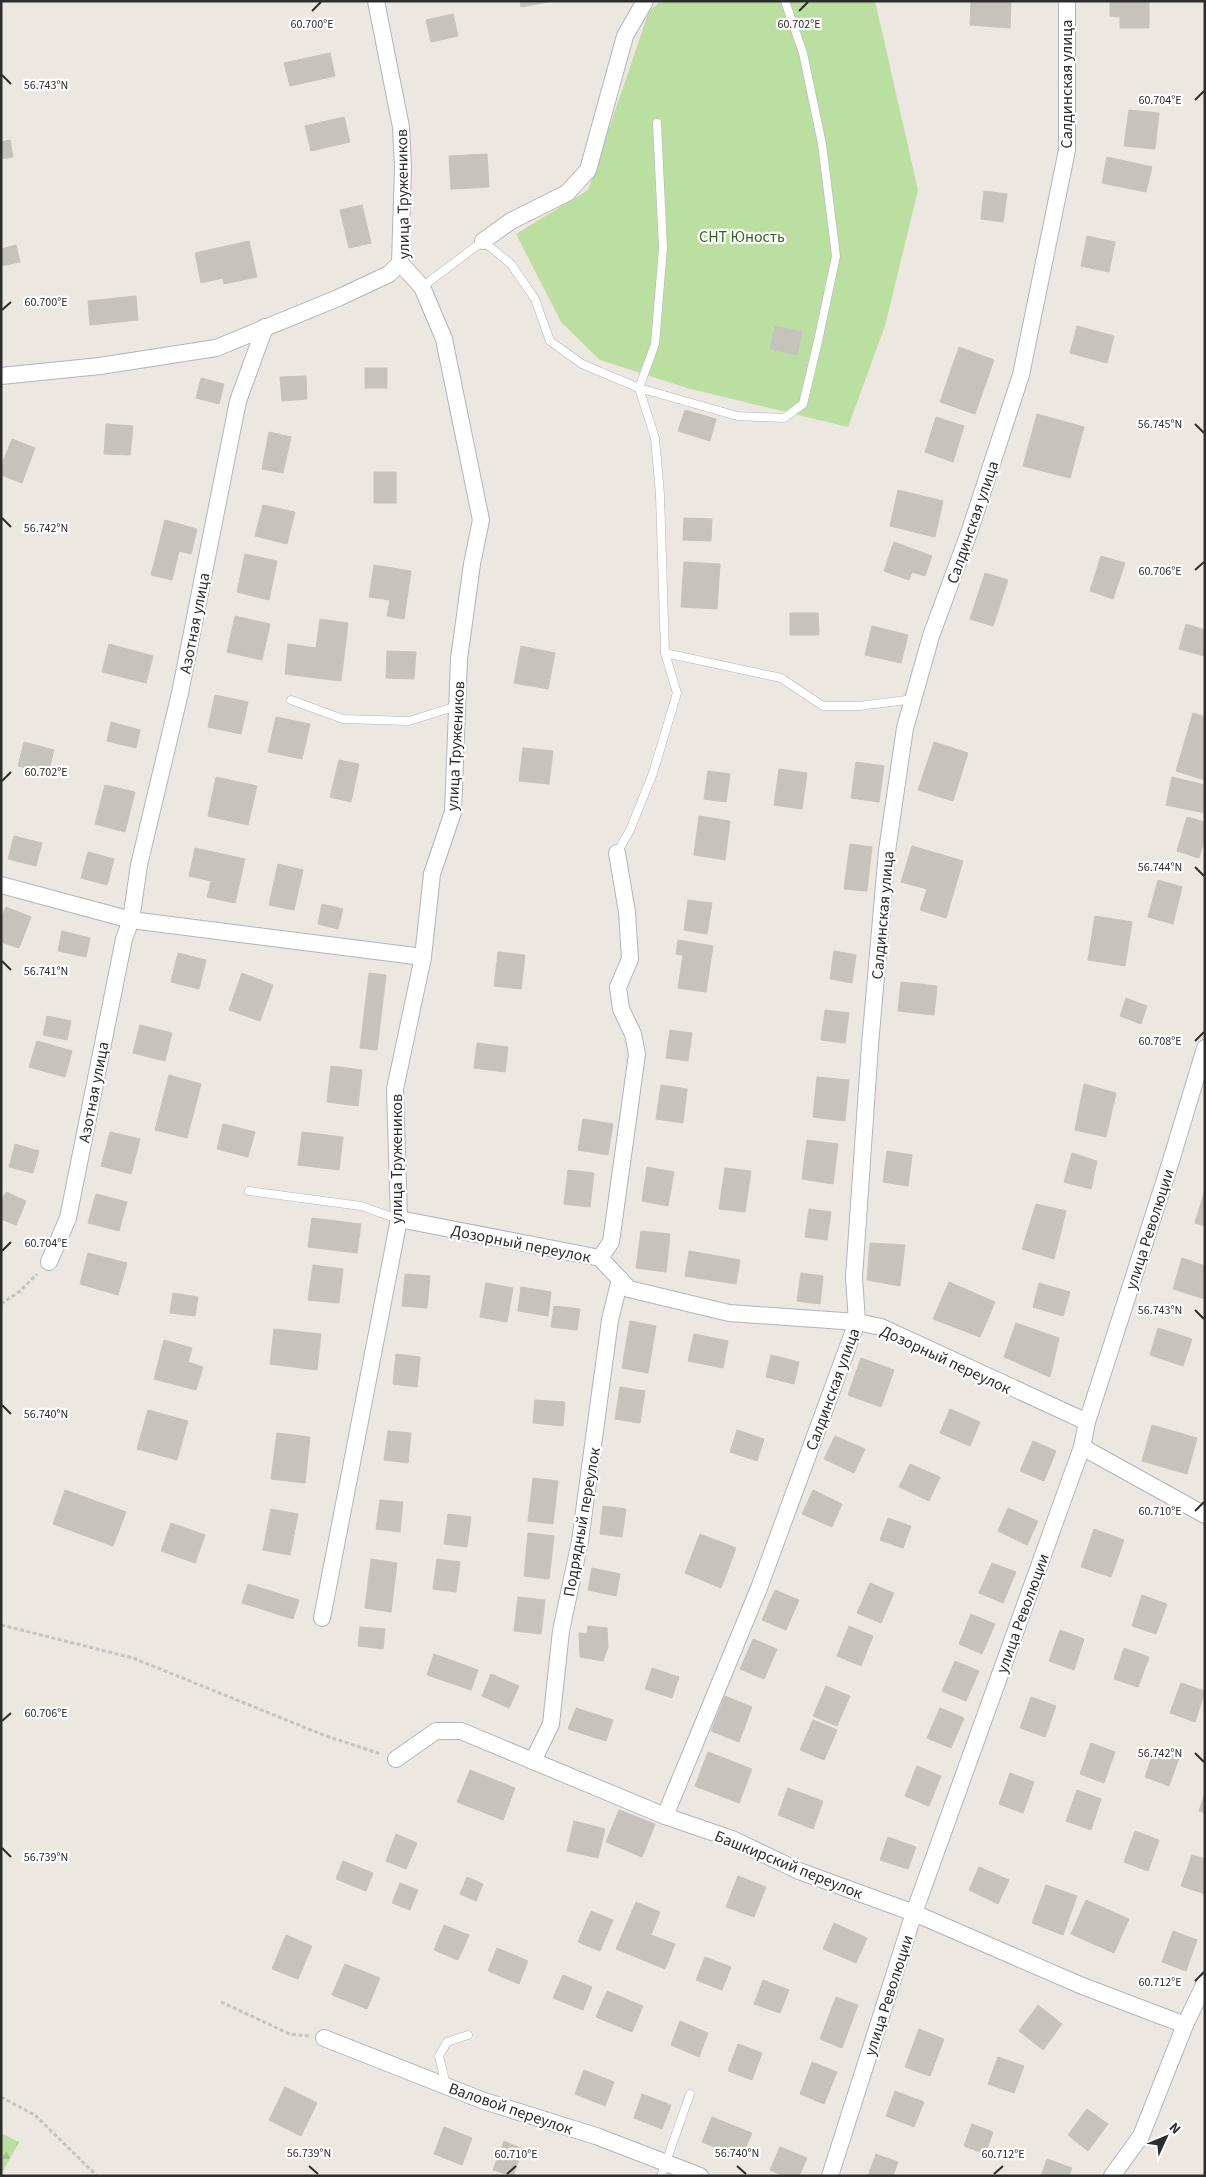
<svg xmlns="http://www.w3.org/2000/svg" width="1206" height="2177" font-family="'Source Sans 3',sans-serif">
<defs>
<pattern id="forest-firs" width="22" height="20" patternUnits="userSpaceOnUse" patternTransform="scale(1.25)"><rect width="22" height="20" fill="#bbdfa1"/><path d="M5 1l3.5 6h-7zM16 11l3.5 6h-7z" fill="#a1c08b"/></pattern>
</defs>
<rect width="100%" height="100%" fill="#ede7e1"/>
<polygon fill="#bbdfa1" points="661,1 875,1 918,190 885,326 848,427 687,388 600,360 561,322 516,234 588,190 649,11"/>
<polygon fill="url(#forest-firs)" points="1,2133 19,2142 1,2175"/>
<g fill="#c6c2bc" stroke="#c9c2ba">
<polygon points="520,1 552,1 521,7"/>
<polygon points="971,1 1011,1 1010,28 970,25"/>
<polygon points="1110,1 1149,1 1149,28 1120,28 1120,17 1110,16"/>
<polygon points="453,14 458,36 431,42 426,20"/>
<polygon points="330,53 335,76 290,86 284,63"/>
<polygon points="1129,110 1159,113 1155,149 1124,146"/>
<polygon points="344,117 350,142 311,151 305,126"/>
<polygon points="10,140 13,157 1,159 1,142"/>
<polygon points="487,154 489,187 451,189 449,156"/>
<polygon points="1107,157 1152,167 1146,192 1102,183"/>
<polygon points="984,191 1007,194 1003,222 981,219"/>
<polygon points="362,205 371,243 349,248 340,210"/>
<polygon points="1087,236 1115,242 1109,272 1081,266"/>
<polygon points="249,241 257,277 224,284 223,278 201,283 195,253"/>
<polygon points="16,245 20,262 1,266 1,249"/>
<polygon points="136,296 138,320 90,325 88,301"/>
<polygon points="775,326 802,332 797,355 770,349"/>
<polygon points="1077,326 1114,336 1107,363 1070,353"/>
<polygon points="959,347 994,360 975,414 940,402"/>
<rect x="365" y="368" width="22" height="20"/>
<polygon points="306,376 307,399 282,401 280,377"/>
<polygon points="201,378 224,384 219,404 196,398"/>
<polygon points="685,410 716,419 710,441 678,431"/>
<polygon points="1037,414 1084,427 1070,478 1023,466"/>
<polygon points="936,417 964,426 953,462 925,452"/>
<polygon points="106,424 133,426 130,455 104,454"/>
<polygon points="269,432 291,437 283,473 262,469"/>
<polygon points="12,439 35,448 22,483 1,475 1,467"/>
<rect x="374" y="472" width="22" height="31"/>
<polygon points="898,490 943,501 935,537 890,526"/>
<polygon points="263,505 295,512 287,544 255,536"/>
<polygon points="684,518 712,519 711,541 683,540"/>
<polygon points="165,520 197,529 191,554 179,551 172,580 151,575"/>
<polygon points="894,542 932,556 925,576 912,572 909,580 884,571"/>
<polygon points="245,554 277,561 269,600 237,592"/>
<polygon points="1101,556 1125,563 1113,599 1090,591"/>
<polygon points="684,562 720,564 717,609 681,607"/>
<polygon points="374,565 411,571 404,619 387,616 390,600 369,597"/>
<polygon points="985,573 1008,580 993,626 970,619"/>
<polygon points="790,613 818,613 819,635 790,635"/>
<polygon points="235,616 270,624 262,660 227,652"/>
<polygon points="320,619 348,623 341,681 285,674 288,644 316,648"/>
<polygon points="1186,624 1205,630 1205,656 1179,649"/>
<polygon points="872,626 908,635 901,663 865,655"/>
<polygon points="109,644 153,656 146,683 102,672"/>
<polygon points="521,646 555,653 548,689 514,683"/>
<polygon points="387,651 416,652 414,679 386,678"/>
<polygon points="215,695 248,702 241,734 208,727"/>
<polygon points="1193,713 1205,717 1205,780 1176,771"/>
<polygon points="276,717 310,724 302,759 268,752"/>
<polygon points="111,722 140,730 136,748 107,741"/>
<polygon points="24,742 54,750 48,773 18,766"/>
<polygon points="934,742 968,753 953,801 918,790"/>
<polygon points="523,748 553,751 549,784 519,781"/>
<polygon points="339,760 359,764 351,802 330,797"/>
<polygon points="856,762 884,766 879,802 851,798"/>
<polygon points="779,769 807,773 802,809 774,805"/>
<polygon points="708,771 730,774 726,802 704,799"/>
<polygon points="216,777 257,786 248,825 208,816"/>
<polygon points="1172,777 1205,785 1205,813 1166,805"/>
<polygon points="105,785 135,792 125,832 95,824"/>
<polygon points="699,816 730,821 725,860 694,855"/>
<polygon points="1187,817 1205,822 1205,837 1199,858 1177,851"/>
<polygon points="14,836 42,843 36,866 8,859"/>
<polygon points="850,844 872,847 867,891 844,889"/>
<polygon points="912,846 963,861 946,918 920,910 927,889 901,882"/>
<polygon points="195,848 245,859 235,903 207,897 211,881 189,876"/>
<polygon points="88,852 114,859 107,885 81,878"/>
<polygon points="278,864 303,870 294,910 269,905"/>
<polygon points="1158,880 1182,887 1173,924 1148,917"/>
<polygon points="688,900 712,903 707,934 684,930"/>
<polygon points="322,904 343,909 338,929 318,924"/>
<polygon points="6,907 31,917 19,948 1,942 1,918"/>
<polygon points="1095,916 1132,922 1125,966 1088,960"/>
<polygon points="62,931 90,938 86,957 58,951"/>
<polygon points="678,940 713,946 706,992 678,988 683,955 676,954"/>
<polygon points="834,951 856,955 852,983 830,979"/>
<polygon points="498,952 525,955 521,989 494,986"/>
<polygon points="178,953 206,960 199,989 171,982"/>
<polygon points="242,973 273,985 260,1021 229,1010"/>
<polygon points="369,973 386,975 377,1050 360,1048"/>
<polygon points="901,982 937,986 934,1015 898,1011"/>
<polygon points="1126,998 1147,1006 1141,1024 1120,1016"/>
<polygon points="825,1010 849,1013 845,1043 821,1040"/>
<polygon points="47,1016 71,1021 67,1040 43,1035"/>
<polygon points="140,1025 172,1033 165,1061 133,1053"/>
<polygon points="670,1030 692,1033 688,1061 666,1058"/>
<polygon points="37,1041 72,1051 65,1077 29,1067"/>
<polygon points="477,1043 508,1047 505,1072 474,1068"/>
<polygon points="331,1066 362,1070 358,1106 327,1102"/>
<polygon points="169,1075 201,1084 187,1138 155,1130"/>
<polygon points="817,1077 849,1080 845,1121 813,1117"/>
<polygon points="1084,1084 1116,1093 1106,1137 1075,1130"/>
<polygon points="661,1085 687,1089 683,1123 656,1119"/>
<polygon points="583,1119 613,1124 608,1155 578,1150"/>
<polygon points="223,1124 255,1132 248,1157 217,1149"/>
<polygon points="110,1132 140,1139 131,1174 101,1166"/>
<polygon points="302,1132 343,1137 339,1170 298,1165"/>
<polygon points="807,1140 838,1144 833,1184 802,1179"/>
<polygon points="15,1144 39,1151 33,1173 9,1167"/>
<polygon points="887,1151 912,1155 908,1186 883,1182"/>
<polygon points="1072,1153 1097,1161 1091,1189 1064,1182"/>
<polygon points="647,1167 674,1172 668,1206 642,1201"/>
<polygon points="725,1168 751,1171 745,1212 719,1209"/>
<polygon points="568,1170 594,1173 590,1207 564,1204"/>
<polygon points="6,1192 26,1201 16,1225 1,1219 1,1203"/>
<polygon points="1204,1193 1205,1193 1205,1226 1195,1223"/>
<polygon points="96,1194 127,1202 119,1231 88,1223"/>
<polygon points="1036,1204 1066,1211 1054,1259 1022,1249"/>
<polygon points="809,1209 831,1212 827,1240 805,1237"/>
<polygon points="312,1218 361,1224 357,1253 308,1247"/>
<polygon points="641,1231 670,1234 666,1272 636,1268"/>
<polygon points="870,1243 905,1245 900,1286 867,1280"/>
<polygon points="689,1251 740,1260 736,1284 685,1276"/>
<polygon points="88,1253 127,1263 118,1295 80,1284"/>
<polygon points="1182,1258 1205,1266 1205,1299 1173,1289"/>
<polygon points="313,1265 343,1269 339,1303 308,1300"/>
<polygon points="801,1273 823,1276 820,1304 797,1301"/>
<polygon points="405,1274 430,1276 427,1308 402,1306"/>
<polygon points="949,1282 995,1302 980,1337 933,1319"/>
<polygon points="486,1283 513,1288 507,1322 480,1317"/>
<polygon points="1039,1283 1070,1292 1063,1316 1033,1307"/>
<polygon points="521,1287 551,1292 548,1316 518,1311"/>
<polygon points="173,1293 198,1297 195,1316 170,1313"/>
<polygon points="554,1306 580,1309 577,1330 551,1327"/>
<polygon points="630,1321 656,1326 648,1373 622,1368"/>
<polygon points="1016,1323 1059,1338 1050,1377 1004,1357"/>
<polygon points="1158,1328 1192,1339 1183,1366 1150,1355"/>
<polygon points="274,1329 321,1334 317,1370 270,1364"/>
<polygon points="694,1334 728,1341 723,1368 688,1361"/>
<polygon points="164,1340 192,1348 188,1362 203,1367 196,1390 154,1379"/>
<polygon points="396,1354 420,1357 417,1387 393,1384"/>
<polygon points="771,1355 799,1362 794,1384 766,1377"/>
<polygon points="861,1358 894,1370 881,1407 848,1395"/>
<polygon points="620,1387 645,1391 640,1423 615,1419"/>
<polygon points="535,1400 565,1402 563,1426 533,1423"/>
<polygon points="950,1409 980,1422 970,1446 940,1433"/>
<polygon points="148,1410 188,1421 177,1460 137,1449"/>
<polygon points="1152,1425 1197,1438 1187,1474 1142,1461"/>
<polygon points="737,1430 764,1439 757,1461 730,1452"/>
<polygon points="388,1431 411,1433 408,1463 384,1460"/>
<polygon points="277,1433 310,1437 305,1483 271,1479"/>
<polygon points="835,1436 865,1449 854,1473 824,1459"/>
<polygon points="1033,1441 1056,1451 1044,1481 1020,1471"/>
<polygon points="910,1464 940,1477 929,1501 899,1487"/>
<polygon points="533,1478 558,1481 553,1524 528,1521"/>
<polygon points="65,1490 126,1512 113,1546 53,1524"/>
<polygon points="813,1490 842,1504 832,1527 802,1514"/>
<polygon points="380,1500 403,1502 400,1532 376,1529"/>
<polygon points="603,1506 626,1509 622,1537 600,1534"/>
<polygon points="1008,1508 1038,1521 1027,1545 998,1531"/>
<polygon points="271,1509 298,1514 290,1555 263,1550"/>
<polygon points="448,1514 471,1517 467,1547 444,1544"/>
<polygon points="888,1518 911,1526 903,1548 880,1540"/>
<polygon points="171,1523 205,1535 195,1563 161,1551"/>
<polygon points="1094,1529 1124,1540 1111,1577 1081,1567"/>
<polygon points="528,1533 554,1536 549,1579 524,1576"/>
<polygon points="700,1534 736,1548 721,1588 685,1573"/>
<polygon points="371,1559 397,1563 391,1612 365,1608"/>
<polygon points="437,1559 460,1562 456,1592 433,1589"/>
<polygon points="992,1563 1016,1572 1003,1603 979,1593"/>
<polygon points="592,1568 620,1574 616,1596 588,1590"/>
<polygon points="870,1583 894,1593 881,1623 857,1613"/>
<polygon points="248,1584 299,1600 293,1619 242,1603"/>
<polygon points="775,1590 799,1600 786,1630 762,1620"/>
<polygon points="1142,1595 1167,1604 1156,1634 1132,1626"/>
<polygon points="518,1597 545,1600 541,1634 514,1631"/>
<polygon points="971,1614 995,1624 982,1654 959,1644"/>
<polygon points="588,1626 607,1628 608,1647 603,1661 580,1657 579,1633 587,1634"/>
<polygon points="849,1626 873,1636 861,1666 837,1656"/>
<polygon points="360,1627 385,1629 383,1649 358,1646"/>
<polygon points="1060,1630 1084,1639 1074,1670 1049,1661"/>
<polygon points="753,1639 777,1649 764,1679 740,1669"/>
<polygon points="1124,1648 1149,1657 1138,1687 1114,1679"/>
<polygon points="434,1654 478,1670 471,1690 427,1675"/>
<polygon points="955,1661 979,1671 966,1701 942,1691"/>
<polygon points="652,1668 679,1677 672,1698 645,1689"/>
<polygon points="491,1674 519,1686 509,1708 482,1696"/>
<polygon points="1181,1683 1205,1691 1195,1722 1170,1713"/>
<polygon points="826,1686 850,1696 837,1726 813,1716"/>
<polygon points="725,1696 752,1707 739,1742 711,1731"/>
<polygon points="1031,1697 1056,1706 1045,1737 1020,1728"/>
<polygon points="576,1708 613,1720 606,1741 568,1729"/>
<polygon points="940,1708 964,1718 951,1748 927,1738"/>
<polygon points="813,1720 837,1730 824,1760 800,1750"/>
<polygon points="1091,1743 1115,1752 1104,1783 1080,1774"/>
<polygon points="1155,1747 1180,1755 1169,1786 1145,1777"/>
<polygon points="708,1752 752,1769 739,1803 695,1786"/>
<polygon points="917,1766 941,1776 929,1806 905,1796"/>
<polygon points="470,1770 515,1788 503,1820 457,1802"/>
<polygon points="1010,1773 1034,1782 1023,1813 999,1804"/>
<polygon points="788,1788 823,1801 813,1829 778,1815"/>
<polygon points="1077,1790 1101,1799 1091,1830 1066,1821"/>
<polygon points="1205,1793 1205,1813 1199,1811"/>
<polygon points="619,1810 655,1824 642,1857 606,1842"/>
<polygon points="574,1821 605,1829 598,1858 567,1851"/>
<polygon points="1135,1831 1159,1840 1148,1871 1124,1862"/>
<polygon points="396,1834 417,1843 406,1869 386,1861"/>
<polygon points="888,1837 916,1847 908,1869 880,1860"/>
<polygon points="1192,1855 1205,1859 1205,1894 1181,1886"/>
<polygon points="343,1861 373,1873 366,1891 336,1879"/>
<polygon points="979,1867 1009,1880 998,1904 969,1890"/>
<polygon points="738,1876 766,1887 754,1917 726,1907"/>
<polygon points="467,1877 483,1884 476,1901 460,1894"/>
<polygon points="400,1883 418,1890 410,1910 392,1903"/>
<polygon points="1046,1885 1077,1896 1063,1935 1032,1923"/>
<polygon points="1086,1900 1129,1919 1114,1953 1071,1934"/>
<polygon points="636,1902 660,1912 651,1935 675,1944 665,1969 616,1949"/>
<polygon points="591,1911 613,1920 600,1951 578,1942"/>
<polygon points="834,1923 867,1938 856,1963 823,1949"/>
<polygon points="444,1925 469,1935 458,1960 434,1950"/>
<polygon points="1173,1931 1197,1940 1186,1971 1162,1962"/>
<polygon points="286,1935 312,1946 298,1979 272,1969"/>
<polygon points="497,1948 528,1961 519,1984 488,1971"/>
<polygon points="705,1957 731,1967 722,1990 696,1980"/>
<polygon points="345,1964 380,1978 367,2009 332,1995"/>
<polygon points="563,1975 592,1987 583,2010 553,1998"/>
<polygon points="763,1980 789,1990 780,2013 754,2004"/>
<polygon points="607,1991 643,2006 632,2032 596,2017"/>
<polygon points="836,1997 858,2005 842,2048 820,2039"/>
<polygon points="1038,2005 1062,2024 1043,2050 1019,2031"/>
<polygon points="680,2021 708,2033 699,2057 671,2045"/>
<polygon points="919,2029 944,2039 930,2076 905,2067"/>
<polygon points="738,2044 762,2053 752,2080 728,2071"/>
<polygon points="998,2057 1024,2066 1014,2093 988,2084"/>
<polygon points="812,2062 837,2072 824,2104 800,2094"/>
<polygon points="584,2070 614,2082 605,2106 575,2094"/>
<polygon points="285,2087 317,2103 301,2136 269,2120"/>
<polygon points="895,2091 924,2102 914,2127 886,2116"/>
<polygon points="642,2094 671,2105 662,2129 634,2118"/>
<polygon points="1087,2109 1108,2124 1088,2151 1068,2135"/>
<polygon points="712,2117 752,2133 741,2158 702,2142"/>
<polygon points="972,2124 993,2132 985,2154 964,2146"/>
<polygon points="444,2127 472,2138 462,2165 434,2154"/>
<polygon points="504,2141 523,2149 513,2176 493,2170"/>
<polygon points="780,2147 807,2158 799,2176 784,2176 770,2170"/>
<polygon points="876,2154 898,2162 893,2176 868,2176"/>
<polygon points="1047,2159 1072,2168 1069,2176 1041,2176"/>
</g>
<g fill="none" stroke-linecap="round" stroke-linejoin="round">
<defs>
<g id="lane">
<polyline points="657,123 663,248 655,344 639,388 737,416 784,418 803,404 818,341 836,256 822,144 803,53 785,1"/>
<polyline points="422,287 483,241 511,264 535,299 550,341 582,364 639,388 655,438 660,495 665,653 781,678 823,706 859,706 914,699"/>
<polyline points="291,700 343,719 409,721 457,706"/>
<polyline points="617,853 630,830 653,773 677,693 665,653"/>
<polyline points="249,1191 361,1206 398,1219"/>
<polyline points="446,2085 439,2056 447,2042 468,2035"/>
<polyline points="661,2176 690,2094"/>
</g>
<g id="street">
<polyline points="483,241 511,221 567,193 588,170 625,36 645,1"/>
<polyline points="1,376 100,366 216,348 338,298 389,274 400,263"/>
<polyline points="1,885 131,920 423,957"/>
<polyline points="399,1219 600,1258 629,1289 729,1313 857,1322 881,1327 1087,1422"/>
<polyline points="600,1258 611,1242 637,1054 633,1034 621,1009 618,987 630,959 627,912 617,853"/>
<polyline points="49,1262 68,1218 124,939 131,920 139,865 180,693 238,401 265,327"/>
<polyline points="1082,1447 1205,1515"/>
<polyline points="322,1618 399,1219 395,1089 423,957 432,874 453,812 459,659 472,564 481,520 444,339 422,287 400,263 403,167 401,127 376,1"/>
<polyline points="396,1759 436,1731 461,1731 665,1816 732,1839 799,1871 914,1913 1080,1985 1185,2025"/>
<polyline points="533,1761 551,1724 561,1631 580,1541 610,1320 620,1279"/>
<polyline points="665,1816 759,1588 857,1322 854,1277 870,1045 887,851 905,728 931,636 970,530 1021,375 1067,150 1067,1"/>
<polyline points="324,2038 484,2101 596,2136 700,2176"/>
<polyline points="830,2176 914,1913 1082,1447 1087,1422 1170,1164 1205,1048"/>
<polyline points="1112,2176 1141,2136 1185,2025 1205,1983"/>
</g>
</defs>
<use href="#lane" stroke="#b1b4bc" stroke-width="9"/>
<use href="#street" stroke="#b1b4bc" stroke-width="18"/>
<g stroke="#c4c4c4" stroke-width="3" stroke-dasharray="4 2.5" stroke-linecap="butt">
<polyline points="1,1304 20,1291 37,1274"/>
<polyline points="1,1625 133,1658 326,1736 381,1754"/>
<polyline points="221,2002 290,2034 309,2036"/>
<polyline points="1,2097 35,2115 97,2176"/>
</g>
<use href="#lane" stroke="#fff" stroke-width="8"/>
<use href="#street" stroke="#fff" stroke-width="16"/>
</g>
<path fill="none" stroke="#2d2d2d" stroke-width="2" d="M312 11 321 2M799 11 808 2M2 75 11 84M1195 100 1204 91M2 310 11 302M1195 424 1204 433M2 518 11 527M1195 570 1204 562M2 781 11 772M1195 867 1204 876M2 961 11 970M1195 1041 1204 1032M2 1251 11 1242M1195 1310 1204 1319M2 1405 11 1414M1195 1511 1204 1502M2 1721 11 1713M1195 1753 1204 1762M2 1848 11 1857M1195 1981 1204 1972M309 2166 318 2174M737 2166 746 2174M507 2174 516 2166M994 2174 1003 2166"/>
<g text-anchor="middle" stroke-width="4.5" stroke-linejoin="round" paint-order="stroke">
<g font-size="16" fill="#2d2d2d" stroke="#fff">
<text transform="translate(1066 84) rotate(-90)" y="6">Салдинская улица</text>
<text transform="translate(402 194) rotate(-91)" y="6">улица Тружеников</text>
<text transform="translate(972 522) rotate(-71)" y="6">Салдинская улица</text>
<text transform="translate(194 623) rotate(-79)" y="6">Азотная улица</text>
<text transform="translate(455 746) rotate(-87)" y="6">улица Тружеников</text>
<text transform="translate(882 915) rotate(-85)" y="6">Салдинская улица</text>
<text transform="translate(93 1092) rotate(-79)" y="6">Азотная улица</text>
<text transform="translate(396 1159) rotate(-90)" y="6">улица Тружеников</text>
<text transform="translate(1149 1229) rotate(-72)" y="6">улица Революции</text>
<text transform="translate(521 1243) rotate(11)" y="6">Дозорный переулок</text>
<text transform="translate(946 1359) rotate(25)" y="6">Дозорный переулок</text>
<text transform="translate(832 1389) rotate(-70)" y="6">Салдинская улица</text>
<text transform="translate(581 1522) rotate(-80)" y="6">Подрядный переулок</text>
<text transform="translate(1022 1613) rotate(-70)" y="6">улица Революции</text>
<text transform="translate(789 1864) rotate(22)" y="6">Башкирский переулок</text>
<text transform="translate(888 1995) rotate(-72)" y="6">улица Революции</text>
<text transform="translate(511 2108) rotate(19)" y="6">Валовой переулок</text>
</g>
<g font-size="16" fill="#346620" stroke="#fff">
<text x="742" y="242">СНТ Юность</text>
</g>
</g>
<g font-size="12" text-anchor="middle" fill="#2d2d2d" stroke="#fff" stroke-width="4.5" stroke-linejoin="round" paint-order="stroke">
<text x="312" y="28">60.700°E</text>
<text x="799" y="28">60.702°E</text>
<text x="46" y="89">56.743°N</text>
<text x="1160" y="104">60.704°E</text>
<text x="46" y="306">60.700°E</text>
<text x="1160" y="428">56.745°N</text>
<text x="46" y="532">56.742°N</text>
<text x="1160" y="575">60.706°E</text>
<text x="46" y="776">60.702°E</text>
<text x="1160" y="871">56.744°N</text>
<text x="46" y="975">56.741°N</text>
<text x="1160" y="1045">60.708°E</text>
<text x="46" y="1247">60.704°E</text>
<text x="1160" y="1314">56.743°N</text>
<text x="46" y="1418">56.740°N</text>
<text x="1160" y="1515">60.710°E</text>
<text x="46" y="1717">60.706°E</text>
<text x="1160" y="1757">56.742°N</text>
<text x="46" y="1861">56.739°N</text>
<text x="1160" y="1986">60.712°E</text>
<text x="309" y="2157">56.739°N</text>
<text x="737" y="2157">56.740°N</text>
<text x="516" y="2158">60.710°E</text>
<text x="1003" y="2158">60.712°E</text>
</g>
<rect width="1206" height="2177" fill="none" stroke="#2d2d2d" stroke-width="5"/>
<g transform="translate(1166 2137) rotate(46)" stroke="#ffffff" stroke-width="4" paint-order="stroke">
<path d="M0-4L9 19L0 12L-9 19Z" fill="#2d2d2d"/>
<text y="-8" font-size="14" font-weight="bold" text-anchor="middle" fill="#2d2d2d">N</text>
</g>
</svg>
